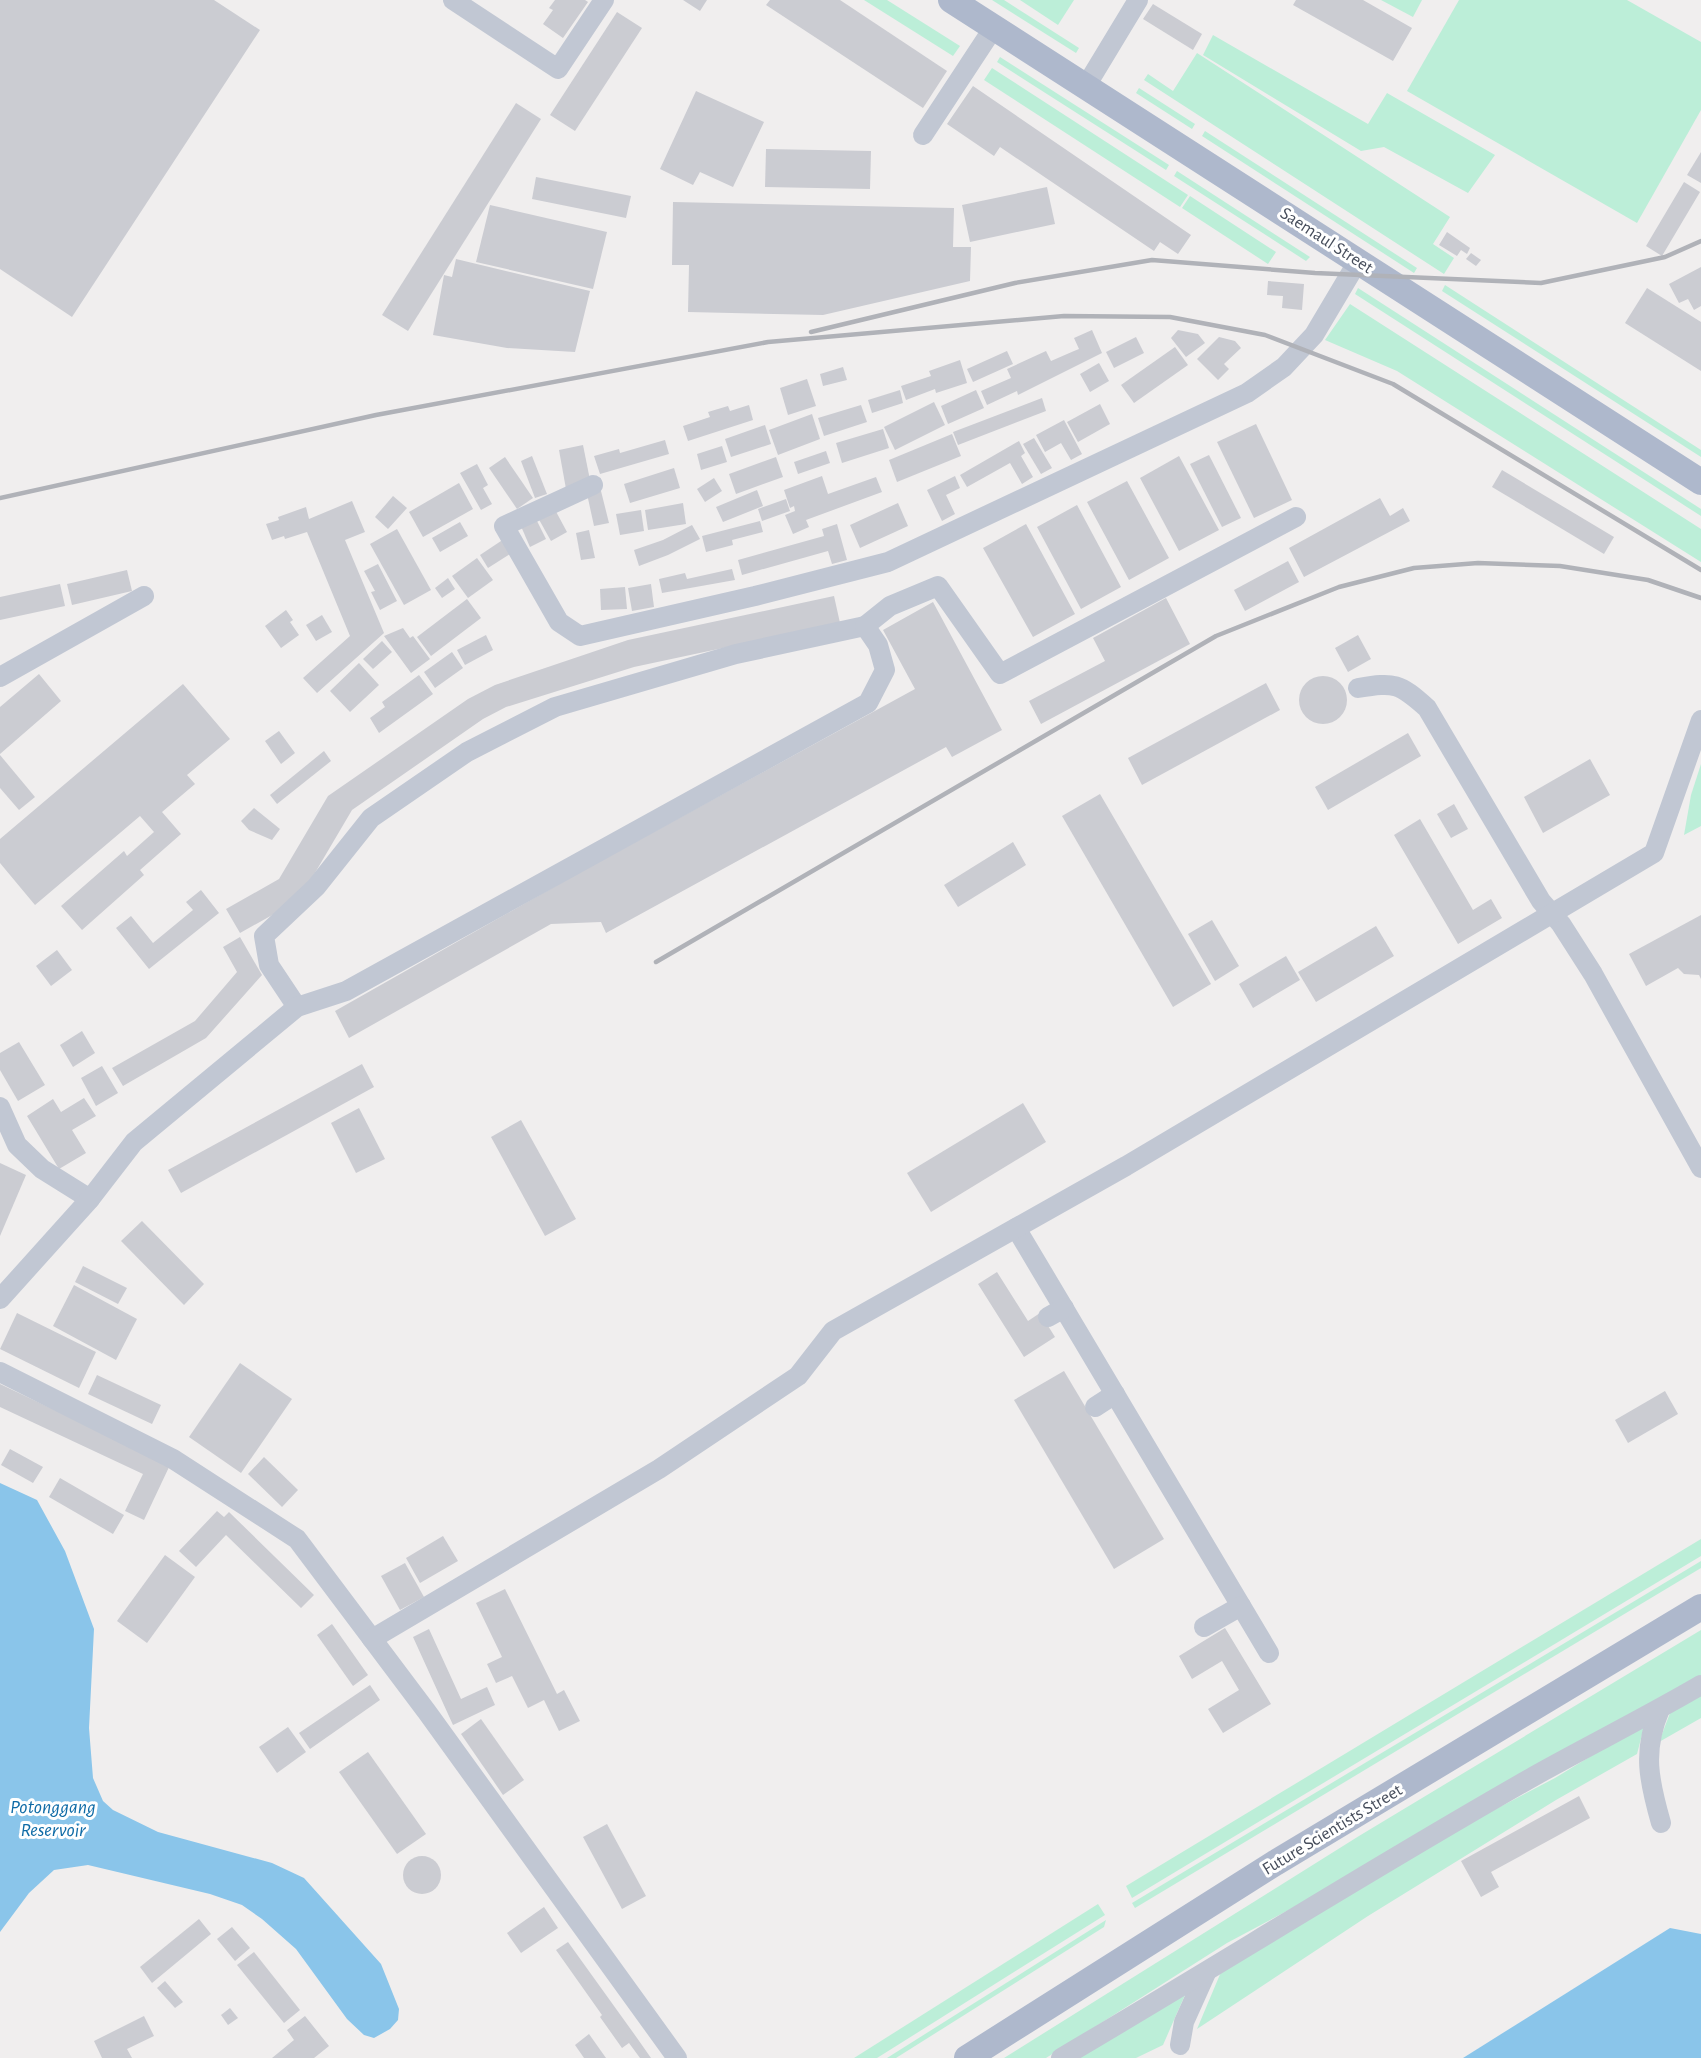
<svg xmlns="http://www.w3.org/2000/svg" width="1701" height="2058" font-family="'Alegreya Sans',sans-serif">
<rect width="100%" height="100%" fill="#f0eeee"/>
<g fill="#bceed8">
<polygon points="864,0 887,0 960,46 953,56"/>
<polygon points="992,0 1004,0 1079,48 1076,53"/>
<polygon points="1020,0 1074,0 1058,25"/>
<polygon points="1381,0 1422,0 1413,17"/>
<polygon points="1459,0 1627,0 1701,42 1701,110 1637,223 1407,91"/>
<polygon points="1213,35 1368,124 1387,93 1495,155 1468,193 1384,147 1361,151 1203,55"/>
<polygon points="1197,53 1450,217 1433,244 1454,258 1444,274 1144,80 1148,74 1173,91"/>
<polygon points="1000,57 1169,165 1166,170 997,62"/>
<polygon points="992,68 1188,195 1180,207 984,80"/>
<polygon points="1139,88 1195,124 1192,129 1136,93"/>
<polygon points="1205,131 1417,268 1414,273 1202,136"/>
<polygon points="1177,171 1310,257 1306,261 1174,176"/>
<polygon points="1190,196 1276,252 1268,264 1182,208"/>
<polygon points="1445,285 1701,450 1701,457 1442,291"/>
<polygon points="1358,288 1701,509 1701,516 1355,294"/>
<polygon points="1350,304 1701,529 1701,562 1397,371 1325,340"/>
<polygon points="1701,764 1701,826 1684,835 1691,795"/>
<polygon points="1701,1539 1701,1556 1132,1898 1126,1886"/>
<polygon points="1701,1561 1701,1568 1135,1908 1132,1903"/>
<polygon points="1701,1630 1701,1677 1339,1883 1227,1943 1046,2058 1004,2058 1359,1836"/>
<polygon points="1701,1693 1701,1718 1659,1742 1670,1713"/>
<polygon points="1645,1723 1637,1754 1556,1800 1368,1916 1197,2029 1221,1972 1448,1834 1555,1778"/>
<polygon points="1098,1904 1105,1915 877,2058 854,2058"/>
<polygon points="1106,1920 1104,1927 896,2058 887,2058"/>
<polygon points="1188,1988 1163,2045 1136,2058 1072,2058"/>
</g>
<g fill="#8ac5ea">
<polygon points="0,1483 37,1500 65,1551 94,1629 89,1728 93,1778 103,1801 113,1810 158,1832 272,1863 304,1878 381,1964 399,2009 398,2020 390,2029 374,2038 364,2035 347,2019 296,1949 262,1919 242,1905 210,1894 88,1865 54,1870 29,1893 0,1932"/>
<polygon points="1670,1928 1701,1934 1701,2058 1463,2058"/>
</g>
<g fill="#cbccd2">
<polygon points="0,0 214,0 260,30 72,317 0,269"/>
<polygon points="555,0 585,0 588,2 563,38 543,24 553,10 549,8"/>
<polygon points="683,0 707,0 700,11"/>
<polygon points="770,0 840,0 947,71 923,108 766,5"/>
<polygon points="1296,0 1363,0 1412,28 1393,61 1293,5"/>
<polygon points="1153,4 1202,34 1193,50 1143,19"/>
<polygon points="617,12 642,28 575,131 550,115"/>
<polygon points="973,86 1191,235 1178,254 1160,242 1154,251 1000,147 994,156 947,124"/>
<polygon points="696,91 764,122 733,187 700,172 693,185 660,169"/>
<polygon points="516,103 541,119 408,331 382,315"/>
<polygon points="766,149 871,151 870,189 765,187"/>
<polygon points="1701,152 1701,183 1687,175"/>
<polygon points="536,177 631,196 626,218 532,199"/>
<polygon points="1684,182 1700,192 1662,256 1646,246"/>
<polygon points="1047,187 1055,224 970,242 962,205"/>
<polygon points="673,202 954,208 953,247 971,247 970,281 823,315 688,312 689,265 672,265"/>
<polygon points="490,205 607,232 593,289 476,262"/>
<polygon points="1447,232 1470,248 1467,254 1461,250 1457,256 1439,245"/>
<polygon points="1471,253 1481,260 1476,266 1466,259"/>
<polygon points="456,259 590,291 575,352 507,348 433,335 444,275 452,277"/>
<polygon points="1701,267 1701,306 1694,310 1688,299 1679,303 1669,284"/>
<polygon points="1268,281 1304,284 1302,310 1282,308 1283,296 1267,295"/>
<polygon points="1647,288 1701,322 1701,371 1625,323"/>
<polygon points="1092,330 1102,353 1018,395 1017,391 987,405 981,391 1011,378 1007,369 1046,351 1051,361 1074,351 1079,349 1074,338"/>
<polygon points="1178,330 1198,334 1205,343 1186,357 1171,338"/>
<polygon points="1136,337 1144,353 1114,368 1106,352"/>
<polygon points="1219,337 1235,341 1241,348 1224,364 1229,369 1218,380 1197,359"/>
<polygon points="1175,347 1188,365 1134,403 1121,385"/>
<polygon points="1007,351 1013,364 973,382 967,369"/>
<polygon points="960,360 967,383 936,393 935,389 906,400 901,386 931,376 929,371"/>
<polygon points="1099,363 1109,381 1090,392 1080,374"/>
<polygon points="843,367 847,380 823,386 820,374"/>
<polygon points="807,379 816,406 788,415 780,388"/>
<polygon points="900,390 903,403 872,413 868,400"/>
<polygon points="976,390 984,408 948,424 941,406"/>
<polygon points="1042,398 1046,411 958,445 953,432"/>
<polygon points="934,402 945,425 895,450 884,427"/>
<polygon points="1100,404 1110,424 1078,442 1067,422"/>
<polygon points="749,405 753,420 688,441 683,426 710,417 708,412 728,406 730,411"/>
<polygon points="861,405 867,422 824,436 818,418"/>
<polygon points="812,414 820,439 778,455 769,430"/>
<polygon points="1064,420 1082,454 1071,460 1061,443 1045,452 1036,435"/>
<polygon points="1256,424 1292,500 1254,518 1217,442"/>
<polygon points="765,425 771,444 731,457 725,439"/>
<polygon points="883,429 889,448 842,463 836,443"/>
<polygon points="952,434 961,456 897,482 889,460"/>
<polygon points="1034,438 1052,468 1041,474 1023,444"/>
<polygon points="665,440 669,454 600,474 594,456 619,449 620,453"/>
<polygon points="1019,441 1025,453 1021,456 1033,477 1022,484 1010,463 967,487 960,475"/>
<polygon points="583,445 590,480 566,489 559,450"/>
<polygon points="722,446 727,462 701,470 697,454"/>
<polygon points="826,451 830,463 798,474 794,462"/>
<polygon points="1209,455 1241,518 1222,527 1190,464"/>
<polygon points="532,456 547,494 535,498 521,461"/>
<polygon points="1179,456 1219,530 1179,551 1140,478"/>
<polygon points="505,457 533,498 517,509 489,468"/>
<polygon points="776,457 783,477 736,494 729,474"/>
<polygon points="477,464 488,485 483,488 492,504 481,510 460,473"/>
<polygon points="674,468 680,488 630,503 624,484"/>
<polygon points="1502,470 1614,537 1604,554 1492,487"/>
<polygon points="822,476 828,494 876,477 882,492 806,520 809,527 793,534 785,515 795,511 794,506 790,508 784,490"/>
<polygon points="955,476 960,488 946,495 955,514 942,521 927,490"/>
<polygon points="714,478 722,491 705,502 697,489"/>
<polygon points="1127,481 1169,558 1129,580 1087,502"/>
<polygon points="459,483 473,509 423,537 409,512"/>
<polygon points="757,490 763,506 723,522 716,507"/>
<polygon points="601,491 609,523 594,526 587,494"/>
<polygon points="393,496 407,508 388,529 375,517"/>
<polygon points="1380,498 1390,516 1403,508 1410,521 1304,577 1289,548"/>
<polygon points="786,499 790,511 762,521 758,509"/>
<polygon points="352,501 365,532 345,540 384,633 317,693 303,678 350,636 307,532 285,539 284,536 272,540 266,524 279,520 278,517 306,507 309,519"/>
<polygon points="683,503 686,524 648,530 645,510"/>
<polygon points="898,503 908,526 860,548 850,525"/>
<polygon points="1077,505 1121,587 1081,609 1037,527"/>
<polygon points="553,506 567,532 551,541 537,516"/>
<polygon points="641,510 644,531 620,535 616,514"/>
<polygon points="535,517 546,539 530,547 520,524"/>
<polygon points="760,521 763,532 732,540 733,545 706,552 702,536"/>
<polygon points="460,522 468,536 440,552 432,538"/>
<polygon points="837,524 847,560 832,564 828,551 742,575 738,560 824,536 822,529"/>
<polygon points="1026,524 1075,614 1033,637 983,548"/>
<polygon points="692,525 700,539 668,555 639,566 634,550 663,540"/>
<polygon points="397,529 431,590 404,605 370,544"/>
<polygon points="589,530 595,558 581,560 576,533"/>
<polygon points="504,539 513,552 488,568 480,555"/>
<polygon points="477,558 493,580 468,598 452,576"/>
<polygon points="1288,561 1299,582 1245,611 1234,590"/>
<polygon points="378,564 397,601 380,610 371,592 375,591 364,571"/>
<polygon points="732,569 735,580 662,593 659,579 685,573 687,579"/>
<polygon points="127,570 132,591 72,605 67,584"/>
<polygon points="448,578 455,589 442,598 435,588"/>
<polygon points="60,584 65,606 0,620 0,597"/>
<polygon points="651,584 654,607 632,611 628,588"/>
<polygon points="625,587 627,609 601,610 600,589"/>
<polygon points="834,596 840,623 634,667 506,707 483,719 352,810 299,900 240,933 226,909 279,879 328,796 468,699 495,685 628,640"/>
<polygon points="1166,598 1190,644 1041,724 1029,701 1105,661 1093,638"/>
<polygon points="467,599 481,618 431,656 417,637"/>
<polygon points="933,602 1002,730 952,757 946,747 606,933 601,922 551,924 349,1038 335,1011 575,875 915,689 883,630"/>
<polygon points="286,610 293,620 290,622 299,635 281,648 265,626"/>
<polygon points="322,615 332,632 316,641 306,625"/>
<polygon points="403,628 410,638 413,636 430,659 411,673 384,636"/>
<polygon points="486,635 493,650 465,665 457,650"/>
<polygon points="1358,635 1371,659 1348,672 1335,648"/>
<polygon points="382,641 392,652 373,669 363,659"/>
<polygon points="452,652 463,668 435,688 424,672"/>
<polygon points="359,663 379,685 350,712 330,691"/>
<polygon points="39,674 61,701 0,754 0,707"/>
<polygon points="419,675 433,694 379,733 370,718 385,707 382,702"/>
<circle cx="1323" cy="700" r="24"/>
<polygon points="1266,683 1280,710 1142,785 1128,758"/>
<polygon points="183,684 230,739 187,775 195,784 162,812 181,834 140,870 144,875 82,930 61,906 124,851 127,856 154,832 140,816 35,905 0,863 0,839"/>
<polygon points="279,731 295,753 281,764 265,741"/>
<polygon points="1408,733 1421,756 1328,810 1315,787"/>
<polygon points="324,751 331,761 277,804 270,795"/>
<polygon points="0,755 35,797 19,810 0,788"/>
<polygon points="1590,759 1610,795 1543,833 1524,797"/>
<polygon points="1100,794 1211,984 1173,1007 1062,816"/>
<polygon points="1454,804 1468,829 1451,838 1437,814"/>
<polygon points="254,808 280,829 272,840 249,830 241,821"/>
<polygon points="1420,819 1473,910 1491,899 1502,918 1458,944 1394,835"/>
<polygon points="1013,842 1026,865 958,907 944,885"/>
<polygon points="201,890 219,913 149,969 116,928 131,916 153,943 193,910 186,902"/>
<polygon points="1701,915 1701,979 1699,975 1684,974 1678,968 1646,986 1629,954"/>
<polygon points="1212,920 1239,966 1215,981 1188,934"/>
<polygon points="1376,926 1394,956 1316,1002 1298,972"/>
<polygon points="240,937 262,975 206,1038 123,1086 112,1068 195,1021 237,972 223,947"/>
<polygon points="57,950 72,970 51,986 36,966"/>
<polygon points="1286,956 1300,980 1253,1008 1239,984"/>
<polygon points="82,1031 95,1053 73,1067 60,1045"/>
<polygon points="19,1042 45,1085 18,1101 0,1070 0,1053"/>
<polygon points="362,1064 374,1087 181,1193 168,1170"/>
<polygon points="102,1066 118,1093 96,1106 81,1078"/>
<polygon points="84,1098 96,1116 72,1130 86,1153 59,1169 27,1116 53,1099 61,1112"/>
<polygon points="1023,1103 1046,1142 931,1212 907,1173"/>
<polygon points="359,1108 385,1159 356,1173 331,1123"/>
<polygon points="521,1120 576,1219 545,1236 491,1137"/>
<polygon points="0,1163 26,1175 0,1236"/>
<polygon points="142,1221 204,1284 184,1305 121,1241"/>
<polygon points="83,1266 127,1288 118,1304 75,1282"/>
<polygon points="997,1272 1028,1321 1040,1313 1055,1337 1024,1357 978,1284"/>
<polygon points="74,1285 137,1319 116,1360 53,1326"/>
<polygon points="17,1313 96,1352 79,1388 0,1349"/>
<polygon points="240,1363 292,1399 241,1473 189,1437"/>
<polygon points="1064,1371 1164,1539 1114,1569 1014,1400"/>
<polygon points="97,1375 161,1405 152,1424 88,1394"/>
<polygon points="0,1384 170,1465 144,1520 125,1511 143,1474 0,1407"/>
<polygon points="1665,1391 1678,1414 1628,1443 1615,1420"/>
<polygon points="10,1449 43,1467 33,1483 1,1465"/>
<polygon points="264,1457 298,1490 282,1507 248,1474"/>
<polygon points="60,1478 124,1515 113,1534 49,1497"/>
<polygon points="217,1511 224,1517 229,1512 314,1595 301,1608 226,1535 196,1567 179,1551"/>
<polygon points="443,1536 458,1561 420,1583 406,1558"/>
<polygon points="165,1555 195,1577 147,1643 117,1621"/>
<polygon points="405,1563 424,1597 400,1610 381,1576"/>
<polygon points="505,1589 557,1694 564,1690 580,1721 559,1731 544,1700 528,1708 512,1676 496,1683 487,1664 502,1657 476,1603"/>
<polygon points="332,1624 368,1675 353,1686 317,1635"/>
<polygon points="1225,1628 1271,1704 1223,1733 1208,1709 1239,1690 1222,1661 1192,1679 1179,1656"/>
<polygon points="429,1629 461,1699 487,1687 495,1705 453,1725 413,1637"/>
<polygon points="370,1685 380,1700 310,1749 299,1733"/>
<polygon points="481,1719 524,1780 503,1795 461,1734"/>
<polygon points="288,1727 306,1752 277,1773 259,1747"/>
<polygon points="368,1752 426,1834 397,1854 339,1772"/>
<polygon points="1579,1796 1590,1818 1491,1872 1499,1887 1481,1897 1461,1861"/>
<polygon points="607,1824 646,1896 622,1909 583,1837"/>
<circle cx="422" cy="1875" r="19"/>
<polygon points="544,1907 558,1928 521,1953 507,1933"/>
<polygon points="199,1919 211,1934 152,1983 140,1967"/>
<polygon points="232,1927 250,1948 235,1961 217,1939"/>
<polygon points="568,1942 637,2038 651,2058 640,2058 629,2043 622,2048 600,2017 602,2015 556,1950"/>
<polygon points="254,1952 300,2010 284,2023 237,1965"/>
<polygon points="165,1981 183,2002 175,2008 157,1988"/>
<polygon points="230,2008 238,2018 228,2025 221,2015"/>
<polygon points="144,2016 154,2036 127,2049 132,2058 102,2058 94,2041"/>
<polygon points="305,2016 329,2046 314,2058 272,2058 294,2040 287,2030"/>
<polygon points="589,2034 606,2058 584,2058 575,2045"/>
</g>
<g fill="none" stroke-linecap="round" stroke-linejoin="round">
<g stroke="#c1c7d3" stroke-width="20">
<polyline points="453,0 558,69 604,0"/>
<polyline points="1086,86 1138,0"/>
<polyline points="923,135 994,27"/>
<polyline points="593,485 504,526 559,622 580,636 755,596 888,562 1247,393 1284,367 1314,335 1358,261"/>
<polyline points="0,677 144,596"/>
<path d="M1358 688C1395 682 1399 683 1427 708L1541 901 1561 924 1593 974 1701 1168"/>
<polyline points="297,1007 269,965 264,936 316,887 371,818 467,752 555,707 736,654 865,626"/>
<polyline points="0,1107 17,1145 42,1169 90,1199"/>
<polyline points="1016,1228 1269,1653"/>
<polyline points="0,1299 90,1199 134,1142 297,1007 346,991 868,703 885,670 878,645 865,626 890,606 938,586 1000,674 1296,517"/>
<polyline points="1048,1317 1064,1308"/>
<polyline points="0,1372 173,1459 297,1539 427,1712 677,2058"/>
<polyline points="1095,1407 1115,1394"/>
<polyline points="1204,1627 1241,1606"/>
<polyline points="372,1639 659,1469 798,1376 833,1331 1126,1166 1654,853 1701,720"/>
<path d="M1660 1709C1642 1751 1649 1781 1661 1823"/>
<polyline points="1180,2045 1184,2022 1206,1973"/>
<path d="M1061 2058C1221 1964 1377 1865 1538 1774 1592 1744 1648 1716 1701 1685"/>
</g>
<g stroke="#aeb8cc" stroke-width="26">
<polyline points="951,0 1701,482"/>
<polyline points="967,2058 1275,1863 1701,1607"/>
</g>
<g stroke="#b0b2b8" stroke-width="4.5">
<polyline points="811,332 1015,283 1152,260 1315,273 1541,283 1665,257 1701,241"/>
<polyline points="0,498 376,415 768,342 1064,316 1170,317 1265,335 1393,384 1701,570"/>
<polyline points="656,962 1216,636 1339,587 1414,568 1478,563 1560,566 1648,580 1701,598"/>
</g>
</g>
<g text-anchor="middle" stroke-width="6" stroke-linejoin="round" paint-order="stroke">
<g font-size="18" fill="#464d5b" stroke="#fff">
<text transform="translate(1327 240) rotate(33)" y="6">Saemaul Street</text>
<text transform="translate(1332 1829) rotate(-31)" y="6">Future Scientists Street</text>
</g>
<g font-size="20" font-style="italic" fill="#0f6ba6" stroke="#fff">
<text x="53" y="1813">Potonggang<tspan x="53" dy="23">Reservoir</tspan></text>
</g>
</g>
</svg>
